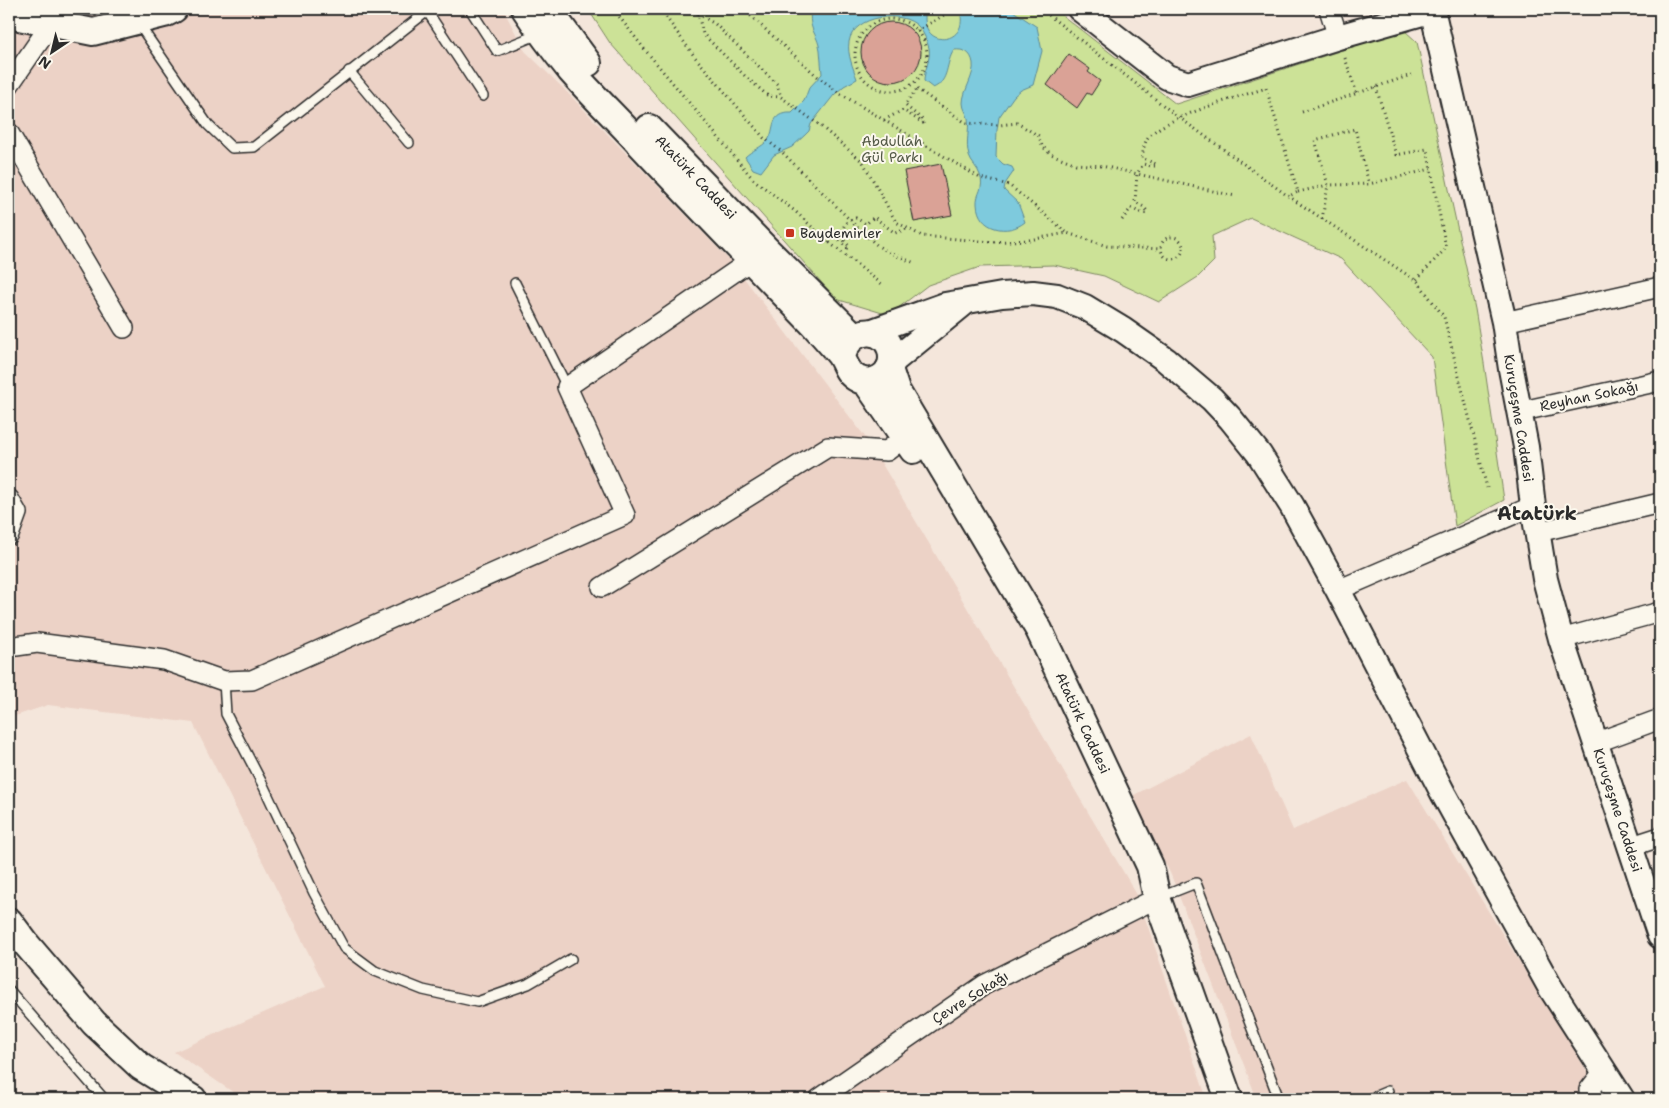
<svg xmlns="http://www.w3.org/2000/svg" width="1669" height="1108" font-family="'Shantell Sans',sans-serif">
<rect width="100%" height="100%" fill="#f4e6db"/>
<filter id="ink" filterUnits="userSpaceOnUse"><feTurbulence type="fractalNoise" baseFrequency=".02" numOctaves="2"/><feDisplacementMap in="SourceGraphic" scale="10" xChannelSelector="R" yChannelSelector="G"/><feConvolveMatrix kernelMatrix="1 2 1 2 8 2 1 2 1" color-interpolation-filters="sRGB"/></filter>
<g filter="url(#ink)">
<g fill="#ecd2c6">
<polygon points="9,9 503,9 525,51 562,87 734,265 869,442 1137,895 1207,1099 243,1099 174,1052 325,986 193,723 48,705 9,718"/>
<polygon points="1251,734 1293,830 1407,779 1604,1099 1257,1099 1171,875 1132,796"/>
</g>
<polygon fill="#cce297" stroke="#7c8661" points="588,9 1054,9 1176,104 1404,30 1417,42 1475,309 1484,363 1504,500 1455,526 1432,357 1341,259 1251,218 1212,236 1214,261 1198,277 1159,302 1104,276 1054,265 980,267 928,285 889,315 836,299 610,43"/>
<path fill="#7ecadd" stroke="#5d8a96" d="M811 9H927C925 13 925 15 925 20 927 48 965 43 961 16L968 9H1010L1037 27 1042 51 1033 85 1021 90 1014 96 999 117 997 130 996 157 1003 164 1012 167 1014 171 1005 184 1004 190 1018 203 1025 222C1008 236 978 230 977 204 976 193 985 189 980 175 978 168 971 163 969 156 965 143 970 130 968 118 967 113 963 109 963 103 963 90 975 76 973 63 971 52 964 49 954 50 945 63 950 81 933 88L924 81C924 70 931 60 929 48 927 41 924 33 919 27 903 9 853 15 849 42 847 55 853 67 857 79L844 86 834 95 811 124 809 131 805 135 792 147 774 155 761 172 753 169 745 157C752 150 761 148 768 140 776 130 768 112 792 113L804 101 809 88 822 74C821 66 821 58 820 50 817 32 808 31 811 9Z"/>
<g fill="#daa296" stroke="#2b2b2b">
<circle cx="891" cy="52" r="30"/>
<polygon points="1069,54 1090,69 1088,72 1100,81 1091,95 1087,93 1077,108 1047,85"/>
<polygon points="941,164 952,215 914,222 904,171"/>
</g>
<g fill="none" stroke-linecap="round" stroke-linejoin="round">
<defs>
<g id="service">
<polyline points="470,9 497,51 539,34"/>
<polyline points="427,11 483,96"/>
<polyline points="138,23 208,125 232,148 254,147 430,9"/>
<polyline points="349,71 409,143"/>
<polyline points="515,283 567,387"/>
<polyline points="224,681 226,714 263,785 314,893 344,948 375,971 423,990 477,1002 528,984 571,959"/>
<polyline points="1158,898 1196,883 1279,1099"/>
<polyline points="9,990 104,1099"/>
<polyline points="1369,1099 1388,1091"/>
</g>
<g id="minor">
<polyline points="1329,9 1338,37"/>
<polyline points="9,85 51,24"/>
<polyline points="9,133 124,328"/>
<polyline points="1504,322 1660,287"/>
<polyline points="1518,412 1660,381"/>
<polyline points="9,499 17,513 9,535"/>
<polyline points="1538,532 1660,503"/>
<polyline points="602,587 828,447 887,451 905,437"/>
<polyline points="1338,590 1533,506"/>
<polyline points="1561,639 1660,612"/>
<polyline points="9,647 37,643 164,660 224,681 252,680 625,515 567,387 762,253"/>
<polyline points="1595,743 1660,719"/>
<polyline points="1629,847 1660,837"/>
<polyline points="819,1099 984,985 1157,898"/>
<polyline points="1594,1099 1589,1090 1603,1072"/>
</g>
<g id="tertiary">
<polyline points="1080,9 1167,77 1188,84 1338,37 1433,10"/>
<polyline points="1432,9 1504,322 1511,369 1526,447 1533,506 1545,579 1561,639 1660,936"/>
<polyline points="870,332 945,305 1002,295 1033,293 1057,296 1085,307 1123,330 1166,360 1212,399 1230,418 1259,454 1292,506 1338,590 1444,795 1550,987 1622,1099"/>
<polyline points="891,363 962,305"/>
</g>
<g id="secondary">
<path d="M525 9C539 30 554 50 570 70 592 95 617 119 640 144 697 205 755 264 813 324 822 334 832 345 840 355 846 364 847 374 858 379 873 387 892 375 892 358 892 326 848 322 842 358"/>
<polyline points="548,9 588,63"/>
<polyline points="9,15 93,32 164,14 174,9"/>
<polyline points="649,128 767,250 854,336"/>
<polyline points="889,369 896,390 1039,630 1150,866 1157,898 1229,1099"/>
<polyline points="866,382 913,450"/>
<polyline points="9,921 27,945 94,1023 141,1067 193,1099"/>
</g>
</defs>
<use href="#service" stroke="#2b2b2b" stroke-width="12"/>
<use href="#minor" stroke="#2b2b2b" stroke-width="22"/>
<use href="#tertiary" stroke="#2b2b2b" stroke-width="28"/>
<use href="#secondary" stroke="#2b2b2b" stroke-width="30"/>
<g stroke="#2b2b2b" stroke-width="3" stroke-dasharray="1 4" stroke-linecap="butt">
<polyline points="613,9 646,51 753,179 796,212 826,240 883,285"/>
<polyline points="660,9 695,57 764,138 782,152 862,232 878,246 892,254 915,263"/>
<polyline points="694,9 698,14 703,34 745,76 768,96 781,97 818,124 863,162 896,222 922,236 992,242 1029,240 1067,233 1107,246 1161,249"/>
<polyline points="743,9 817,76 839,93 980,178 1009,185 1066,232"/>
<polyline points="892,9 893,19"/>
<polyline points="1041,9 1173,113 1288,196 1418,282 1444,317 1487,488"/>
<polyline points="698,14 715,24 777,84 781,97"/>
<circle cx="891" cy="55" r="36"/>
<polyline points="917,31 954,9"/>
<polyline points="1345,58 1357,94"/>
<polyline points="1376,87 1396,155 1427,149 1446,248 1415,281"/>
<polyline points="917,89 966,123 999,125 1017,123 1039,136 1042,146 1051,154 1076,164 1102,166 1235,196"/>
<polyline points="1302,112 1414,74"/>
<polyline points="884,120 903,110 923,123 924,121 905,105 917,89 916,88"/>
<polyline points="1298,192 1328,185 1369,184 1431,169"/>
<polyline points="1322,219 1328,185 1315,140 1355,129 1369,184"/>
<path d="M1122 220 1131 208 1143 214 1146 213 1147 211 1144 207 1135 202 1137 174 1143 164 1151 166H1156V164L1142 158C1143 152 1144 144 1147 139 1158 119 1242 96 1266 88L1298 192 1289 196"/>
<circle cx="1172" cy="248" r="11"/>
<path d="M829 243 831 238 835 237 847 248 849 246 843 239C841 228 845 220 856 218L866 224 874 217 895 233 907 229"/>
</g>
<use href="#service" stroke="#fbf7ec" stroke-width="9"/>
<use href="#minor" stroke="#fbf7ec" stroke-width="19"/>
<use href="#tertiary" stroke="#fbf7ec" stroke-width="24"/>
<use href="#secondary" stroke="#fbf7ec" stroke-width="26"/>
</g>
</g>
<rect fill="#c8321e" stroke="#fbf7ec" stroke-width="2" x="785" y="228" width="10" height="10" rx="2.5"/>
<g text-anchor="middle" stroke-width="4" stroke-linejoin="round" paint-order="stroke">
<g font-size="14" fill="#535946" stroke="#fbf7ec">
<text x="892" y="146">Abdullah<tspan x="892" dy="16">Gül Parkı</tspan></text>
</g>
<g font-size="14" fill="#2b2b2b" stroke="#fbf7ec">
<text transform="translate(696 177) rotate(46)" y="5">Atatürk Caddesi</text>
<text transform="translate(1589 396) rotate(-12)" y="5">Reyhan Sokağı</text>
<text transform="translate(1519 418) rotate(81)" y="5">Kuruçeşme Caddesi</text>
<text transform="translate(1083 723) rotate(65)" y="5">Atatürk Caddesi</text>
<text transform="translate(1618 810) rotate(72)" y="5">Kuruçeşme Caddesi</text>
<text transform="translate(970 997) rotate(-32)" y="5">Çevre Sokağı</text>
</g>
<g font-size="14" fill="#2b2b2b" stroke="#fbf7ec" text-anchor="start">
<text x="800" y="238">Baydemirler</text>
</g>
<g font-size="19" font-weight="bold" fill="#2b2b2b" stroke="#fbf7ec">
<text x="1537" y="520">Atatürk</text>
</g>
</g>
<rect width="1669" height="1108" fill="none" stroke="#fbf7ec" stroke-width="30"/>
<rect x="15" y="15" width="1639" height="1078" fill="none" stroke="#2b2b2b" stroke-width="2" filter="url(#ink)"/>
<g transform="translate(52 52) rotate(215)" stroke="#fbf7ec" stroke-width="4" paint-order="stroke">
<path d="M0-4L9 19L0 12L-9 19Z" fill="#2b2b2b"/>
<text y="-8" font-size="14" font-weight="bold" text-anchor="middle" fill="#2b2b2b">N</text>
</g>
</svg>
